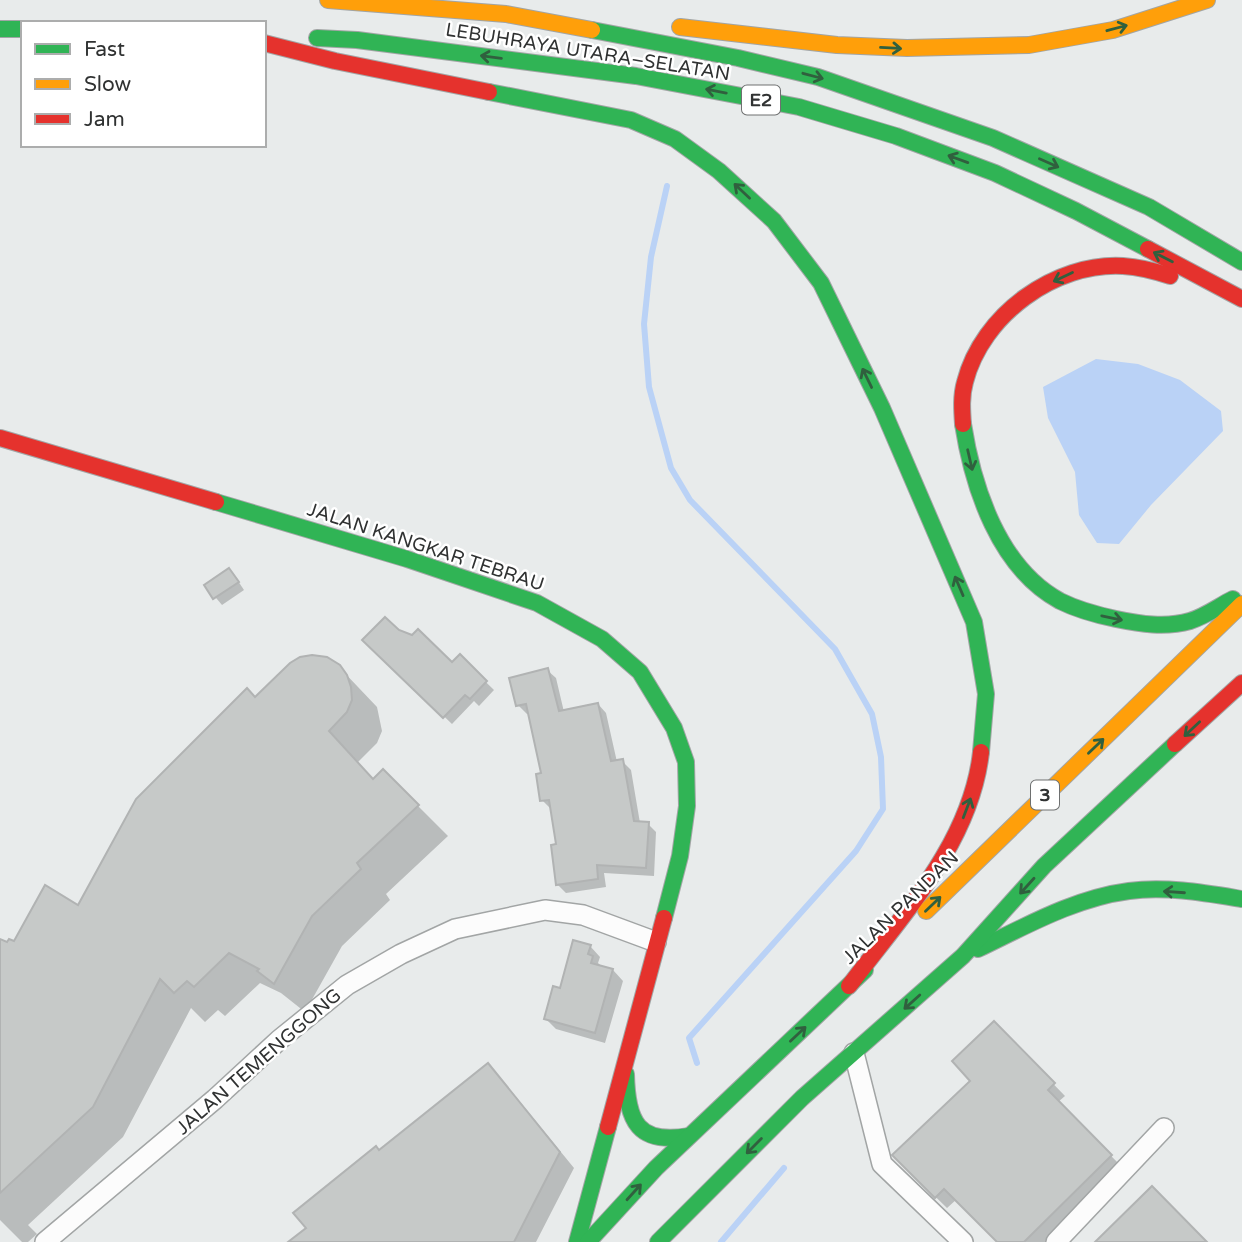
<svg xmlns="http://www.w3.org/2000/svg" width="1242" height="1242" font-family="'Varela Round',sans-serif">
<rect width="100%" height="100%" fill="#e8ebeb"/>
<polygon fill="#bad2f6" points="1096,359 1138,364 1180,380 1221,411 1223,431 1151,505 1119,544 1097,543 1079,515 1075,472 1048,418 1043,387"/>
<g fill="#0003">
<polygon points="236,578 244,590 222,605 206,586"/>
<polygon points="398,632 452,665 460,657 494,690 479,706 474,701 452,724 365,640"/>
<polygon points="339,667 377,707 382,731 377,743 358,762 374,780 383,771 448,836 386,894 390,900 342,946 305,1012 281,993 260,983 225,1016 218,1010 205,1022 191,1008 123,1137 28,1225 37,1234 28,1242 22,1242 0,1220 0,941 14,944 79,908 255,699"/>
<polygon points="547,670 556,678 564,712 598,704 606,713 617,762 622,761 631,770 640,823 648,824 656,832 654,876 604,873 606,887 566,893 557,884 558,846 551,809 542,800 544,775 530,713 527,714 518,705"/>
<polygon points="590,946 600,957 598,963 603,968 613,970 623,981 605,1043 556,1029 546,1019 561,990"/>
<polygon points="994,1023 1065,1096 1058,1102 1122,1167 1046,1242 999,1242 957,1199 947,1208 907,1169 973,1081"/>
<polygon points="488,1065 502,1080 574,1168 536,1242 291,1242 308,1228 379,1152"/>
</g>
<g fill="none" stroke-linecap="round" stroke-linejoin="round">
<g stroke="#bad2f6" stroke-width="6">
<polyline points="667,186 651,257 644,324 649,387 671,468 690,500 835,649 872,714 881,757 883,809 856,851 689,1038 697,1063"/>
<polyline points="721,1242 784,1168"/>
</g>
</g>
<g fill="#c6c9c8" stroke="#b1b3b3" stroke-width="2">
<polygon points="229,568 239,582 213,599 204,585"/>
<polygon points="385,617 399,630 412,635 418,629 452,662 460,654 487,681 470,699 465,695 443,718 362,640"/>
<polygon points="312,655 327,657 340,665 347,675 351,687 352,700 347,712 329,731 373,779 383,769 419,805 357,863 361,869 312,916 274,984 257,971 259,969 229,953 194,987 187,981 174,993 160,979 93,1107 0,1193 0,939 7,942 9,939 14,941 45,885 78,905 136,799 247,688 255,697 290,663 300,657"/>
<polygon points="548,668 559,711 598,703 611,761 623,759 634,821 649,822 646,868 597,865 598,879 556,885 551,845 556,844 549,800 540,801 536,774 541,773 526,704 516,706 509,678"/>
<polygon points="573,940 591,945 588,954 593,956 591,963 613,969 595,1033 544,1019 553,986 560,988"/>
<polygon points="994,1021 1055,1083 1048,1090 1112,1155 1024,1242 997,1242 944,1189 935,1198 892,1155 970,1081 952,1061"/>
<polygon points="488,1063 560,1152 514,1242 288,1242 306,1228 293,1213 376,1146 379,1150"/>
<polygon points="1152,1186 1207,1242 1095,1242"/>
</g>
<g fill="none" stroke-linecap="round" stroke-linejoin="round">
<defs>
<g id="street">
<polyline points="854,1053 882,1164 963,1242"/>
<polyline points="45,1242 215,1099 279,1040 347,985 401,954 455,929 545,910 583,915 656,942"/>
<polyline points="1056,1242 1164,1128"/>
</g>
<g id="fast">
<polyline points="0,29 23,29"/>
<polyline points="592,30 738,58 818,77 993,138 1149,207 1242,262"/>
<polyline points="317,38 357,40 636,76 799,107 896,136 995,173 1076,211 1148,249"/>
<polyline points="489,92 631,120 675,139 719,171 774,221 821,283 882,408 974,622 986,694 981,752"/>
<path d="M963 424C973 488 999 568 1060 601 1078 610 1097 615 1116 619 1140 624 1166 628 1190 621 1206 616 1219 606 1233 599"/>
<polyline points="216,502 407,559 537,603 602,639 640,672 674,728 686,762 687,806 680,856 664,918"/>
<path d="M978 949C1026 926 1075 898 1129 891 1166 886 1205 893 1242 899"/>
<path d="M626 1074C627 1122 638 1145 689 1136"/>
<polyline points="577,1242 608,1127"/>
<polyline points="588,1242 656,1168 865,970"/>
<polyline points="658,1242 802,1098 963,956 1044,866 1175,744"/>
</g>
<g id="slow">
<polyline points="328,0 506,14 592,30"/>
<polyline points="680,27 837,45 907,48 1029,45 1113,30 1207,0"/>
<polyline points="926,911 1242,604"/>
</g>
<g id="jam">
<polyline points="264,43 335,61 489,92"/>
<polyline points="1148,249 1242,299"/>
<path d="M963 424C962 410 961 396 965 382 982 315 1055 262 1123 266 1139 267 1155 271 1170 276"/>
<polyline points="0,438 216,502"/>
<polyline points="1175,744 1242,683"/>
<path d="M849 986C902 915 971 843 981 752"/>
<polyline points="608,1127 664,918"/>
</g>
</defs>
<use href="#street" stroke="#a2a5a5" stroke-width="22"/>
<use href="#fast" stroke="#a2a5a5" stroke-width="18"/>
<use href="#slow" stroke="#a2a5a5" stroke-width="18"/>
<use href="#jam" stroke="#a2a5a5" stroke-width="18"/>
<use href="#street" stroke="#fcfcfc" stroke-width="19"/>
<use href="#fast" stroke="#30b455" stroke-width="16"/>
<use href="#slow" stroke="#ff9f0a" stroke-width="16"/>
<use href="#jam" stroke="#e5322d" stroke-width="16"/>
</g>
<defs><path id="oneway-shaft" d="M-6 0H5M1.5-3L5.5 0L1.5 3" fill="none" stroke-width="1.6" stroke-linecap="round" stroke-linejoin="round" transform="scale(1.75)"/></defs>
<g stroke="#30603e">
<use href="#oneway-shaft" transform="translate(1117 28) rotate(-15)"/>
<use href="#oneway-shaft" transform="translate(891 48) rotate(3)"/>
<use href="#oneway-shaft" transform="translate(491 57) rotate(-173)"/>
<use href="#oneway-shaft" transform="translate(813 76) rotate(15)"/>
<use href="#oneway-shaft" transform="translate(716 91) rotate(-169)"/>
<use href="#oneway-shaft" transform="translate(958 159) rotate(-160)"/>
<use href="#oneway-shaft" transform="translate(1049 163) rotate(24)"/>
<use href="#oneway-shaft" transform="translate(742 191) rotate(-137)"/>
<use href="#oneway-shaft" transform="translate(1163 257) rotate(-153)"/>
<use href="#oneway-shaft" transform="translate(1063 277) rotate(155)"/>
<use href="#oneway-shaft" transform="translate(867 378) rotate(-116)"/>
<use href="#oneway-shaft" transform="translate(970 460) rotate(77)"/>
<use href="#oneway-shaft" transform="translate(959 586) rotate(-113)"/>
<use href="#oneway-shaft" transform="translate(1112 618) rotate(12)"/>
<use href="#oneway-shaft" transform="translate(1192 729) rotate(137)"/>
<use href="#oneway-shaft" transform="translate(1096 746) rotate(-44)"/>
<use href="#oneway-shaft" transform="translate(967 808) rotate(-69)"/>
<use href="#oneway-shaft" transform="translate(1027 886) rotate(132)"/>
<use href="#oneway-shaft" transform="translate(1174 892) rotate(-176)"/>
<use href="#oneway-shaft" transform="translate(933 904) rotate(-44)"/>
<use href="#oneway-shaft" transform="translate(912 1002) rotate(138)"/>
<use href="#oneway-shaft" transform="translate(798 1034) rotate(-43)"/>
<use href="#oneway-shaft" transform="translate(754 1146) rotate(135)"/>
<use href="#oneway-shaft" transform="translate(634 1192) rotate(-48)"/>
</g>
<g text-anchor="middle" stroke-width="5" stroke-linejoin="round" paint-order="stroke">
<g fill="#fff" stroke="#6e7070" stroke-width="2">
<rect x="742" y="85.5" width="38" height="29" rx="5"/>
<rect x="1031" y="780.5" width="28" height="29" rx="5"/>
</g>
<g font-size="18" font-weight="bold" fill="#303232">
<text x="761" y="106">E2</text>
<text x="1045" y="801">3</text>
</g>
<g font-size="19" fill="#303232" stroke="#fff">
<text transform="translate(588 51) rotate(9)" y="7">LEBUHRAYA UTARA–SELATAN</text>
<text transform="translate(426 546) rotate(18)" y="7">JALAN KANGKAR TEBRAU</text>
<text transform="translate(900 907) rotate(-44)" y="7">JALAN PANDAN</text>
<text transform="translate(258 1061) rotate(-41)" y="7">JALAN TEMENGGONG</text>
</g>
</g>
<rect x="21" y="21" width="245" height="126" fill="#ffffff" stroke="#acadad" stroke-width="2"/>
<rect x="35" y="44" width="35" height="10" fill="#30b455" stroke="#acadad" stroke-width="2"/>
<text x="84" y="56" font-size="21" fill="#303232">Fast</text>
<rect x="35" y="79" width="35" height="10" fill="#ff9f0a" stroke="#acadad" stroke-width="2"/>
<text x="84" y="91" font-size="21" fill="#303232">Slow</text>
<rect x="35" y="114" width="35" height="10" fill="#e5322d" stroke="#acadad" stroke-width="2"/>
<text x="84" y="126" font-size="21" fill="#303232">Jam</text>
</svg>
